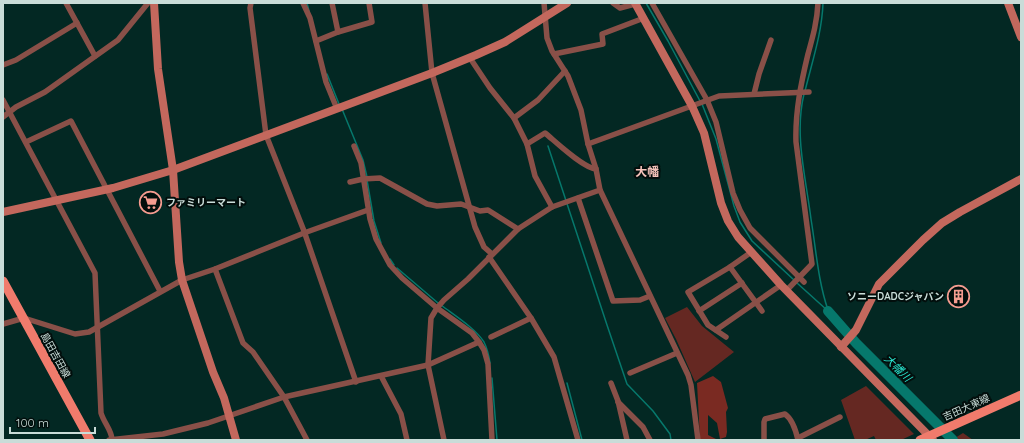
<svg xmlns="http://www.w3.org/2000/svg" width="1024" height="443" font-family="Quicksand,'Noto Sans JP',sans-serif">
<rect width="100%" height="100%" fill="#032823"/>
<g fill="#652822">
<polygon points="687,307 702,326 734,352 695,382 676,339 665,318"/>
<polygon points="866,386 914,434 901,440 876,440 874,436 865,440 855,440 841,400"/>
<polygon points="963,433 973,440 957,440 955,438"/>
</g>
<polygon fill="#7a2a22" points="713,376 721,382 728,408 726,412 727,432 726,437 720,439 717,423 708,415 708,435 718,440 700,440 697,383"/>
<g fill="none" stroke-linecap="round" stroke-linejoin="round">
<g stroke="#06786c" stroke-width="1.5">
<polyline points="307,3 309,11"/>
<polyline points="646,3 668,41 700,101"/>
<polyline points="327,74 339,104"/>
<path d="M805 91C812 62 822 33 823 3"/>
<path d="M804 94C794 135 806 178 811 219 816 249 818 281 828 310"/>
<polyline points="702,104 716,139 734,206 740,222 752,241 794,280"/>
<polyline points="342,109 363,160 367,177"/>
<polyline points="548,146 607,325 627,384 653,411 670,434 671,440"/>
<polyline points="367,180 374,221 381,243"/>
<polyline points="390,259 394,265"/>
<polyline points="397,268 438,303"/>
<polyline points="797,283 828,311"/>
<path d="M441 305C454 315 475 328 484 342 487 348 489 356 490 363"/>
<polyline points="492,378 497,440"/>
<polyline points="567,383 582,440"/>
</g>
<polyline stroke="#06786c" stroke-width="10" points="828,311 856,343 953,440"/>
<g stroke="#895048" stroke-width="5.5">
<polyline points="66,3 95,56"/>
<polyline points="251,3 250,8 266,135 304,231 356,382"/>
<polyline points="303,3 310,18 326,82 337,109"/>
<polyline points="332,3 338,32"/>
<polyline points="425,3 432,73 475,227 484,247 492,254"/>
<polyline points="544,3 547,38 552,51 568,76 581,110 588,144 596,169 600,190 688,375 691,385 698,440"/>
<polyline points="613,3 620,8 635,4"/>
<polyline points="652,3 707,100 716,122 733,193 740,210 750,228 804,282"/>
<polyline points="316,41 338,32 372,22 369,3"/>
<polyline points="554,54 603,44 602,34 644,18"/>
<polyline points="470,58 490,88 514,118 527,144 535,176 552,207"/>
<polyline points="3,65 16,60 77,23"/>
<polyline points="754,94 759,74 771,40"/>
<path d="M3 100 95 273 101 413C104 423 111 429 112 439"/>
<polyline points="3,117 16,107 45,92 118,40 148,3"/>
<polyline points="514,118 538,100 565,71"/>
<polyline points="26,142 71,121 160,291"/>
<path d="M527 144 545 133C556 142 583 168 596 169"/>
<polyline points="588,144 719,96 809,92"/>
<polyline points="354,146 361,163 370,219 376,239 390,265 402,278 437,308 472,333 479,342 484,350 488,364 492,440"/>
<polyline points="350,182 363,179 380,178 427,204 437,206 461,204 480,211 488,210 518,229"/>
<polyline points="578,198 613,301 640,300 650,296"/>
<polyline points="489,257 531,318 554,357 578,440"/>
<polyline points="730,267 762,311"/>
<polyline points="215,269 243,343 253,352 284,397 307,440"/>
<path d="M787 290 812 264 796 142C795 112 801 83 808 54 813 36 817 22 818 3"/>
<polyline points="699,311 742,283"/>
<polyline points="3,324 24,318 75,334 89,332 182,280 215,269 304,233 368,210"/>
<polyline points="716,330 781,285"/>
<polyline points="491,337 531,318"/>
<polyline points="726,337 708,325 688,292 730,267 750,253"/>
<polyline points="630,373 677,353"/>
<polyline points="381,376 401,414 407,440"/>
<polyline points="611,383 618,401 627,440"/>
<polyline points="618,402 643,427 650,440"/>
<polyline points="798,438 840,417"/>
<polyline points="109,440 163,434 208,423 284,397 428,365 479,342"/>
<polyline points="444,440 428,365 431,318 437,308 444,300 468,279 518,229 552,207 600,190"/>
<path d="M764 440V422L765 419 785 414C792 419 796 431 798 440"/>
</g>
<g stroke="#c3685d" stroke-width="8">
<polyline points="154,3 158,69 173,170 179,262 182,280 213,372 224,398 236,440"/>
<polyline points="635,3 692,106 704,133 721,203 728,221 738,237 781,285 933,440"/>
<polyline points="1008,3 1021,37"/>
<polyline points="3,212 113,188 173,170 432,73 476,55 505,42 567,3"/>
<polyline points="841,347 856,330 879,284 923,240 942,223 960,212 1021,179"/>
</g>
<g stroke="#f07b6c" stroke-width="9">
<polyline points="3,281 90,440"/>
<polyline points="920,440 1021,395"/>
</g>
</g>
<defs>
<symbol id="supermarket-ring" viewBox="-11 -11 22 22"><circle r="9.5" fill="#020e0c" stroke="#f59c90" stroke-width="1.5"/><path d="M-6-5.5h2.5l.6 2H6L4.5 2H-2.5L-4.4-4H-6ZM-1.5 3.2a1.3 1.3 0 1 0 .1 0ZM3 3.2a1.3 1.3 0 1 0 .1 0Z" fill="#f59c90"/></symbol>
<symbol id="building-ring" viewBox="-11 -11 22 22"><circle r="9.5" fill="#020e0c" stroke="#f59c90" stroke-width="1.5"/><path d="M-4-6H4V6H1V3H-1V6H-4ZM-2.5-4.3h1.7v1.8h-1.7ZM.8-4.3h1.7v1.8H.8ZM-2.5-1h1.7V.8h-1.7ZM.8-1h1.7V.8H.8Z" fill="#f59c90"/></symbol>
</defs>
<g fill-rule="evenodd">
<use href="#supermarket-ring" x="138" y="190" width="25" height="25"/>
<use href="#building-ring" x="946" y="284" width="25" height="25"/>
</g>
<g text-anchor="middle" stroke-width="4" stroke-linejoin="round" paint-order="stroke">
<g font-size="10" font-weight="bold" fill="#c9dcd8" stroke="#020e0c" text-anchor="start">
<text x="166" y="206">ファミリーマート</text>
<text x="944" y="300" text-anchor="end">ソニーDADCジャパン</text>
</g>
<g font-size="10" fill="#c9dcd8" stroke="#020e0c">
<text transform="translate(56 355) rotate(61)" y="4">島田吉田線</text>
<text transform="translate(966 407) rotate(-24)" y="4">吉田大東線</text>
</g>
<g font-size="11" font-style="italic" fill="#29e7d1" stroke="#020e0c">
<text transform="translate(898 368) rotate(45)" y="4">大幡川</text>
</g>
<g font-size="12" font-weight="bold" fill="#f6c3bb" stroke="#020e0c">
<text x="647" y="176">大幡</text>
</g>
</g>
<rect width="1024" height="443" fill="none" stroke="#c9dcd8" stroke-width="8"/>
<path d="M10 427v6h85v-6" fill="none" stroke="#c9dcd8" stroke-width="2"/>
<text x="16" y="427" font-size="12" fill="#c9dcd8" stroke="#020e0c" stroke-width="3" paint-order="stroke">100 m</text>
</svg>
